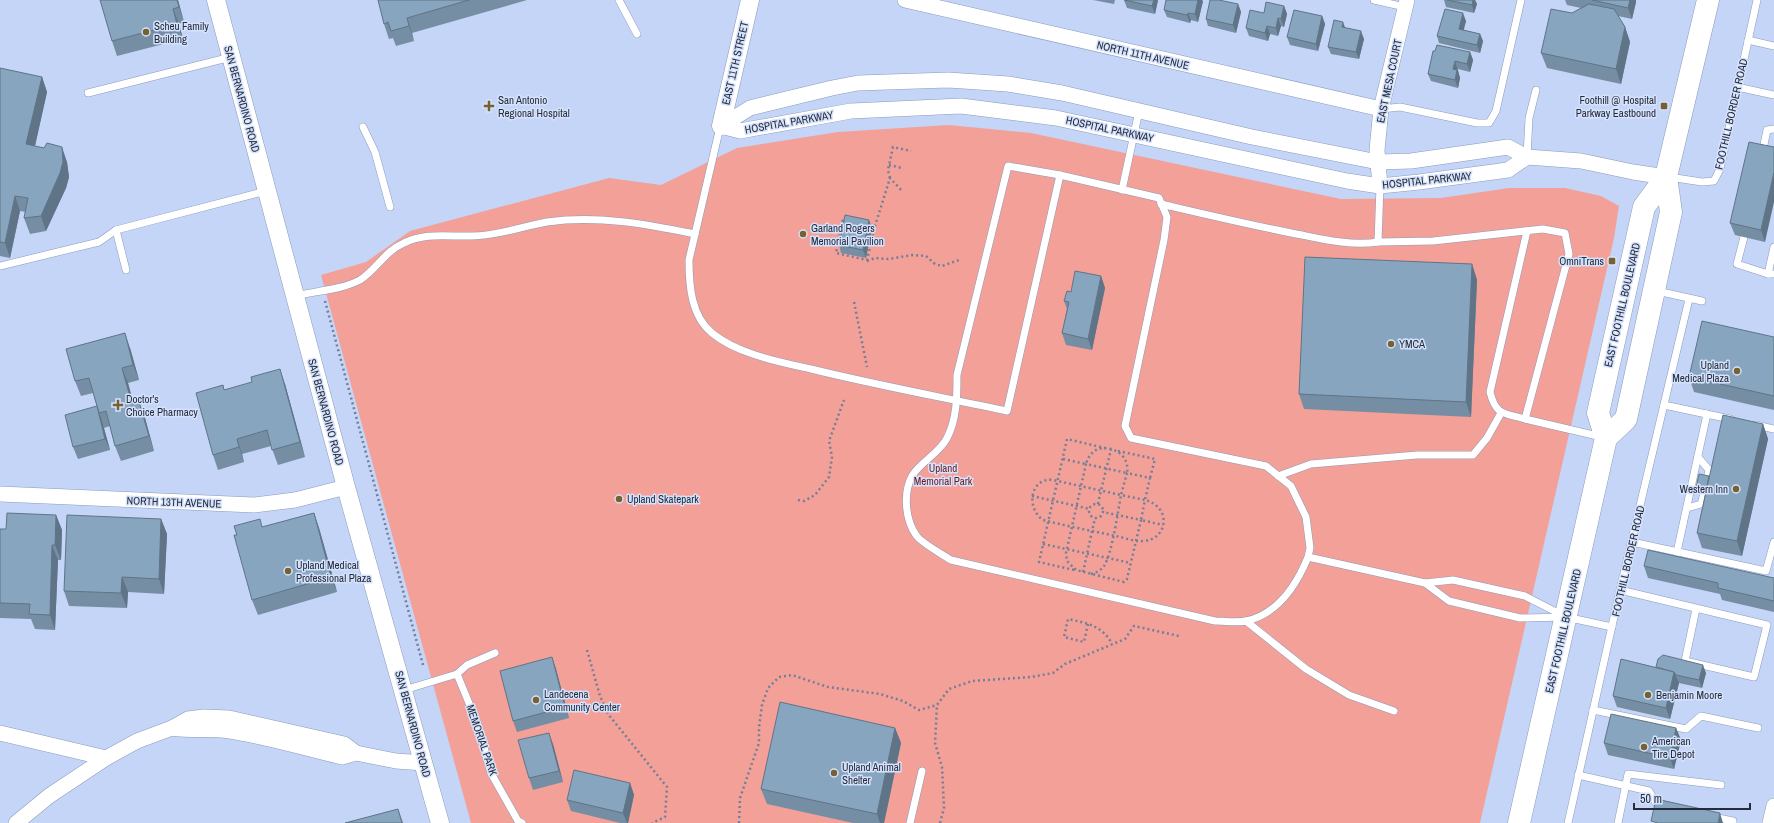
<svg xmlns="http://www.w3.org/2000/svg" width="1774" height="823" font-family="'Archivo Narrow',sans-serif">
<rect width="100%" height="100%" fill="#c4d5f7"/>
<polygon fill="#f3a099" points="949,125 1031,133 1341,199 1441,198 1509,188 1565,188 1601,196 1619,206 1614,238 1480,823 471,823 321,275 366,262 410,231 609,178 661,185 737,148 838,132"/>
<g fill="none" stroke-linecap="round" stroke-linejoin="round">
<defs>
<g id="service">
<polyline points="619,0 637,34"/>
<polyline points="1374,0 1405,7"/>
<polyline points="1748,40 1774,46"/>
<polyline points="1737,87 1774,95"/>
<polyline points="88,93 231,57"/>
<polyline points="1381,109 1400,107 1477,123 1489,123 1496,111 1521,0"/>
<polyline points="363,127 375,152 390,207"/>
<path d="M720 127 689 260C689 285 691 316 712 333 737 354 780 362 811 369 876 385 941 397 1007 411L1060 175"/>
<polyline points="1762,154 1767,130 1774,129"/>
<polyline points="1527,156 1529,118 1536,90"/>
<polyline points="1669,177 1702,182 1714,181 1720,169 1757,0"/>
<polyline points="1380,186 1378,242 1433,241 1543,229 1565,233 1569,254 1525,419 1602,437"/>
<polyline points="1122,190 1139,111"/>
<path d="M1161 204C1208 215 1254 226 1302 235 1326 240 1353 246 1378 242"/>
<polyline points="116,230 126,270"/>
<polyline points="1744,237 1737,264 1768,274"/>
<polyline points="1774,247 1768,274 1774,274"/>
<polyline points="0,266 99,242 116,230 266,191"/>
<polyline points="1657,291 1702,301"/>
<path d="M295 296C315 291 341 290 360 280 376 270 385 251 404 243 426 232 449 237 472 236 498 236 523 226 547 222 598 215 646 224 695 234"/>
<polyline points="1664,405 1730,419"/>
<path d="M1525 419C1504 413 1496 416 1490 392L1527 231"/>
<polyline points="1756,425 1774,429"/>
<polyline points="1698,457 1709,470 1707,480"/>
<polyline points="1278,476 1311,464 1417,455 1473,455 1487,438 1501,413"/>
<polyline points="1687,508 1701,504 1704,494"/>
<polyline points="1632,542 1766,571 1774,542"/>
<polyline points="1677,552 1707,414"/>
<path d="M1308 557 1310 548 1306 517 1291 486 1266 466 1131 438 1125 426 1164 240 1167 217 1159 198 1060 175 1008 166 957 375C957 396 957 419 947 438 940 453 920 462 912 476 903 493 905 519 916 535 921 543 942 554 951 560L1215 621C1225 621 1237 623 1246 621 1278 614 1297 584 1308 557L1425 583 1453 580 1525 596 1564 616"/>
<polyline points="1425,583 1449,601 1520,618 1566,617 1612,627"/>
<polyline points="1620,590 1767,625 1754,677 1685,661 1696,609"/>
<polyline points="1246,621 1306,669 1349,695 1394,711"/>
<polyline points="457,674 478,725 491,773 518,821 522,823"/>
<polyline points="404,690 457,674 467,665 495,653"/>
<polyline points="1593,710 1686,729 1701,716 1758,728"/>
<polyline points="1578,775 1649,791 1656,803 1662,804"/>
<polyline points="1713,817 1733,821 1733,823"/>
<polyline points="910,823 922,771"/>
<polyline points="1568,823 1620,590 1689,299"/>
<polyline points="1618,823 1628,774 1721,785"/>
</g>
<g id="minor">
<polyline points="905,0 1381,109"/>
<polyline points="721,126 750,108 832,88 858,83 948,80 1008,84 1062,93 1252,137 1378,162 1411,161 1508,147 1527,157 1581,161 1633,172 1666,177"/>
<polyline points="721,126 740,131 851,111 961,106 1056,118 1347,181 1380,186 1419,182 1508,170 1527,157"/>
<polyline points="1380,186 1377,150 1381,109 1407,0"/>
<polyline points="0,494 254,505 295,500 346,487"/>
<path d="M172 728C192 731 211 728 230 731 268 737 305 748 342 757L356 753 396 761 424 763"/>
<polyline points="0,733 106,758 137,741 172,728 188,719 204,717 229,718 344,744 356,753"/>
<polyline points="16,823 49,796 106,758"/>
<polyline points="1770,823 1774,806"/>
</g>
<g id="tertiary">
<polyline points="216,0 346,487 440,823"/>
<polyline points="721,126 750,0"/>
</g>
<g id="primary">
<polyline points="1606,438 1626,419 1671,212 1666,177 1708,0"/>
<polyline points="1519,823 1606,438 1598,413 1644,207 1666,177"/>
</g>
</defs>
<use href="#service" stroke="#8c9bbb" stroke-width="8"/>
<use href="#minor" stroke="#8c9bbb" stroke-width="16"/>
<use href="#tertiary" stroke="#8c9bbb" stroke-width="19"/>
<use href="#primary" stroke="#8c9bbb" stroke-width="23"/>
<g stroke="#747f96" stroke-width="2.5" stroke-dasharray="2 3" stroke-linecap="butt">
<polyline points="889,165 902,168"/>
<polyline points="890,178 888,170 893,147 911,151"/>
<polyline points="847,220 843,219 836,253 867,260 875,226 890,178 903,192"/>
<polyline points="867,261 875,258 888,259 913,255 926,256 935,264 942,266 959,260"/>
<polyline points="325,301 423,665"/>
<polyline points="854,302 867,367"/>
<polyline points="1118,451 1155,459 1150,478"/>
<path d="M1063 459 1086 464C1090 451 1098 446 1111 449"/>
<polyline points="1032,496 1090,509"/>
<polyline points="798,500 804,501 815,495 829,477 832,457 829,441 844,400"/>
<circle cx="1096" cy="511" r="7"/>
<path d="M1098 504C1102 485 1107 467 1111 449 1122 452 1129 461 1127 473L1086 464 1066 553 1067 561 1076 570 1124 582 1127 579 1141 520 1103 512"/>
<polyline points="1043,544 1131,563"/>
<polyline points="1074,570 1039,562 1067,439 1105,448"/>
<polyline points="1083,572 1095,518"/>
<path d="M1091 574C1096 573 1101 570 1104 566 1112 554 1118 511 1121 495L1053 480C1031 477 1025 507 1043 520 1067 526 1092 531 1116 536 1125 538 1135 542 1144 541 1168 539 1172 507 1145 500L1150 478 1127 473 1121 495 1145 500 1141 520 1163 525"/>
<path d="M1088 624 1084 642 1064 637 1068 619C1087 623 1103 626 1112 644"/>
<polyline points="587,650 600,696 608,714 667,787 665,817 652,823"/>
<polyline points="739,823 740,798 759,743 759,727 762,705 768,688 779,677 792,675 828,687 880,694 903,701 919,710 937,705"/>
<polyline points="940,823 944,808 942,767 935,743 937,705 949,689 972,681 1031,677 1053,673 1065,664 1125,639 1134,626 1179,636"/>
</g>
<use href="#service" stroke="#fff" stroke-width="7"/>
<use href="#minor" stroke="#fff" stroke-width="15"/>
<use href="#tertiary" stroke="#fff" stroke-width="18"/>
<use href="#primary" stroke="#fff" stroke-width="22"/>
</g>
<g fill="#758ea4">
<polygon points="178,0 184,22 179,24 183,39 117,56 112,41"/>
<polygon points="378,0 527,0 412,33 414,41 396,46 393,38 389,39 384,24"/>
<polygon points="1093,0 1115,0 1114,4"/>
<polygon points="1124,0 1158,0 1155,14 1127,8"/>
<polygon points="1444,0 1475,0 1477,4 1474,13 1446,7"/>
<polygon points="1565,0 1636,0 1636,2 1632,19 1618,16 1625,27 1630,42 1621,84 1547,68 1541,53 1572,13 1581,8 1567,5"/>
<polygon points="1203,1 1198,22 1191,20 1190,23 1167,17 1164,10"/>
<polygon points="1238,4 1241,12 1236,33 1208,26 1206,19"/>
<polygon points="1284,6 1287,14 1284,27 1281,26 1278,36 1270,34 1268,41 1249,36 1246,28 1264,13"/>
<polygon points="1322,16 1325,24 1318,51 1290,45 1287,37"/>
<polygon points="1466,21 1463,30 1480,34 1483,41 1480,53 1439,43 1437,36"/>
<polygon points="1345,28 1364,39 1359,59 1331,54 1328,47"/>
<polygon points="1435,51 1470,52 1473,60 1470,72 1458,69 1458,70 1460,78 1458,88 1431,81 1428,74"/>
<polygon points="0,68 42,77 47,92 35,146 67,162 69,177 66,188 46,231 30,234 24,218 26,212 20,211 10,258 0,256"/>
<polygon points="1774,147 1765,242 1735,235 1730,223"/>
<polygon points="872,228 866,258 841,253 839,245"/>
<polygon points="1472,264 1477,280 1471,417 1304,409 1299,394"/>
<polygon points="1101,276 1105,288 1092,350 1066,345 1062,333 1067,309 1064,301 1071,292"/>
<polygon points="1774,337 1774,410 1694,392 1689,377"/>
<polygon points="130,348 139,380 128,383 133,404 139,402 145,418 154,451 121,461 115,446 110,426 104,428 102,421 110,450 78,459 73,447 98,410 93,393 81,396 75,381"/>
<polygon points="285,384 305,457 278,465 271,446 242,454 244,462 218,470 213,455 225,390"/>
<polygon points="1763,424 1768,439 1742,556 1702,548 1697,533 1705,494 1697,492 1696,488 1709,476"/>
<polygon points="314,513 319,528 337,592 258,615 252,600 263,527"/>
<polygon points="56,515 62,530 61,560 58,560 55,630 35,629 31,619 0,618 0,529 6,529"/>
<polygon points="161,519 167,534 164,594 128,592 127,608 69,606 64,591"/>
<polygon points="1644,566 1774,578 1774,612 1722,600 1720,594 1648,578"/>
<polygon points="552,657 556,669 569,718 517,732 513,721"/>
<polygon points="1656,667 1706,673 1702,688 1679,683 1670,719 1617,707 1613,696"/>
<polygon points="895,728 901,743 884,823 853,823 767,804 761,789"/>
<polygon points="1676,728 1681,740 1674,769 1608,755 1604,743"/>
<polygon points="553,744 563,782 533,790 529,778"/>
<polygon points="630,783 634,795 628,823 620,823 571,811 567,800"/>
</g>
<g fill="#5f7486">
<polygon points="177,0 178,0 184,22 179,7"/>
<polygon points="1154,0 1158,0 1155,14 1152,6"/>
<polygon points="1198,0 1202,0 1203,1 1198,22 1195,14"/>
<polygon points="1473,0 1475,0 1477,4 1474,13 1472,5"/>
<polygon points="1630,0 1636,0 1636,2 1632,19 1628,8"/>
<polygon points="1238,4 1241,12 1236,33 1233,25"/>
<polygon points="1284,6 1287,14 1284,27 1281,19"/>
<polygon points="173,9 179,24 183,39 177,24"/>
<polygon points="1188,13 1191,20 1190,23 1187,15"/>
<polygon points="1463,13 1466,21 1462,37 1459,29"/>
<polygon points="1322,16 1325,24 1318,51 1316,44"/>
<polygon points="407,18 412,33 414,41 409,26"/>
<polygon points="1278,18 1281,26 1278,36 1276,28"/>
<polygon points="1343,22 1346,30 1342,27"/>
<polygon points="1267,26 1270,34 1268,41 1265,33"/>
<polygon points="1625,27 1630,42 1621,84 1616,69"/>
<polygon points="1361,31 1364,39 1359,59 1356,52"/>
<polygon points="1480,34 1483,41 1480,53 1477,45"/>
<polygon points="1470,52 1473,60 1470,72 1467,64"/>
<polygon points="1455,61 1460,78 1458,88 1455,80 1453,69"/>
<polygon points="42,77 47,92 32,159 26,144"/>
<polygon points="62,147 67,162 69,177 66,188 46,231 41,216"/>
<polygon points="1774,172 1774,202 1765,242 1761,230"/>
<polygon points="15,196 20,211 10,258 5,243"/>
<polygon points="869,220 872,228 866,258 863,250"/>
<polygon points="1472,264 1477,280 1471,417 1466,402"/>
<polygon points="1101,276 1105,288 1092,350 1088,339"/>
<polygon points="125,333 130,348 139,380 133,365"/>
<polygon points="122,368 128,383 138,419 132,404"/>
<polygon points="280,369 285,384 305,457 300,442"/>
<polygon points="139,402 145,418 154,451 149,436"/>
<polygon points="97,406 102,421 110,450 105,439"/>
<polygon points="1763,424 1768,439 1742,556 1737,541"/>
<polygon points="237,439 242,454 244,462 239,447"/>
<polygon points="314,513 319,528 337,592 331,577"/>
<polygon points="56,515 62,530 61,560 55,545"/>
<polygon points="161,519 167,534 164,594 159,579"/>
<polygon points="52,545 58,560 55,630 50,615"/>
<polygon points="122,577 128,592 127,608 121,593"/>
<polygon points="552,657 556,669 569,718 565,707"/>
<polygon points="1703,665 1706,673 1702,688 1699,680"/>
<polygon points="1674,672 1679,683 1670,719 1666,708"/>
<polygon points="895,728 901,743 884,823 880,823 877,814"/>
<polygon points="1676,728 1681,740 1674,769 1670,758"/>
<polygon points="549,733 553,744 563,782 559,771"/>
<polygon points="630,783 634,795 628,823 627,823 623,813"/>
<polygon points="398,809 403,823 402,823"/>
<polygon points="1720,813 1723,823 1718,823"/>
</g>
<g fill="#88a5bf" stroke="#5f7486">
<polygon points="100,0 177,0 179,7 173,9 177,24 112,41"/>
<polygon points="378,0 469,0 407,18 409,26 391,31 388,22 384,24"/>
<polygon points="1124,0 1154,0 1152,6"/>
<polygon points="1166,0 1198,0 1195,14 1188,13 1187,15 1164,10"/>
<polygon points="1210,0 1219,0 1238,4 1233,25 1206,19"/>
<polygon points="1447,0 1473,0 1472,5"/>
<polygon points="1592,0 1630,0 1628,8"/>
<polygon points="1266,2 1284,6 1281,19 1278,18 1276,28 1267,26 1265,33 1246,28 1250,10 1264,13"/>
<polygon points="1589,4 1614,9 1625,27 1616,69 1541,53 1551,9 1572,13"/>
<polygon points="1445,9 1463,13 1459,29 1480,34 1477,45 1437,36"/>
<polygon points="1294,10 1322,16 1316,44 1287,37"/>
<polygon points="1334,20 1343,22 1342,27 1361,31 1356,52 1328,47"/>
<polygon points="1437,45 1470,52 1467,64 1455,61 1453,69 1457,70 1455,80 1428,74 1433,51 1435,51"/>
<polygon points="0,68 42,77 26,144 44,148 47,143 62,147 63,162 60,173 41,216 24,218 28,198 15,196 5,243 0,242"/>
<polygon points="1749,142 1774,147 1774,172 1761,230 1730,223"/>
<polygon points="845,215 869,220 863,250 839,245"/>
<polygon points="1305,257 1472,264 1466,402 1299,394"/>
<polygon points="1075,271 1101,276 1088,339 1062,333 1069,302 1064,301 1067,291 1071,292"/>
<polygon points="1702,321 1774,337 1774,396 1689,377"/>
<polygon points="125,333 133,365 122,368 132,404 139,402 149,436 115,446 106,411 99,413 89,378 75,381 66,349"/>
<polygon points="280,369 300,442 272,450 267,430 237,439 239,447 213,455 196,393 223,385 224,390 252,382 251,377"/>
<polygon points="97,406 105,439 73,447 65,415"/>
<polygon points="1723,415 1763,424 1737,541 1697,533"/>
<polygon points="1699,474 1709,476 1706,490 1696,488"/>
<polygon points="7,513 56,515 55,545 52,545 50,615 29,614 30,604 0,603 0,529 6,529"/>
<polygon points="314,513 331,577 252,600 234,535 237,535 234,526 260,519 262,527"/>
<polygon points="67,515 161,519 159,579 122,577 121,593 64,591"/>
<polygon points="1648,550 1774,578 1774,601 1718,588 1718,583 1644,566"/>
<polygon points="1663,655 1703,665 1699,680 1676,675 1674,672 1656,667 1658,659"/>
<polygon points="552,657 565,707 513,721 500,671"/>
<polygon points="1621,659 1674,672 1666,708 1613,696"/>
<polygon points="780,702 895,728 877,814 761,789"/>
<polygon points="1611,714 1676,728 1670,758 1604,743"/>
<polygon points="549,733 559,771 529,778 518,740"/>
<polygon points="574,770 630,783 623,813 567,800"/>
<polygon points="1656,799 1720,813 1718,823 1658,823 1651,821"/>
<polygon points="398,809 402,823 345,823"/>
</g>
<g fill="#766130" stroke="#d5e2fd" stroke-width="1.5">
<circle cx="146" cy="32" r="4"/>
<path d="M487 100h4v4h4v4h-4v4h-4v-4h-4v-4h4z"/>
<rect x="1660" y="102" width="8" height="8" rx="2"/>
<circle cx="803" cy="234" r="4"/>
<rect x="1608" y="257" width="8" height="8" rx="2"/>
<circle cx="1391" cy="344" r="4"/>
<circle cx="1737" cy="371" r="4"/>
<path d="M116 399h4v4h4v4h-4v4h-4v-4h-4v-4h4z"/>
<circle cx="1736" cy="489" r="4"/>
<circle cx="619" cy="499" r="4"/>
<circle cx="288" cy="571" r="4"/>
<circle cx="1648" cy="695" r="4"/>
<circle cx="536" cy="700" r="4"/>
<circle cx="1644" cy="747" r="4"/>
<circle cx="834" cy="773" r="4"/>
</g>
<g text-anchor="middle" stroke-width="3" stroke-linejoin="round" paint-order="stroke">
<g font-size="11" fill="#252b38" stroke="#d5e2fd" text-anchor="start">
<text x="154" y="30">Scheu Family<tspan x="154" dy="13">Building</tspan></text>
<text x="498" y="104">San Antonio<tspan x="498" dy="13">Regional Hospital</tspan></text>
<text x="1656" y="104" text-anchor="end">Foothill @ Hospital<tspan x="1656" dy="13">Parkway Eastbound</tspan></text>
<text x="811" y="232">Garland Rogers<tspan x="811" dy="13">Memorial Pavilion</tspan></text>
<text x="1604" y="265" text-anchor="end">OmniTrans</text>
<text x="1399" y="348">YMCA</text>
<text x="1729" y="369" text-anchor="end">Upland<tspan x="1729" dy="13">Medical Plaza</tspan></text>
<text x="126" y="403">Doctor's<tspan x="126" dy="13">Choice Pharmacy</tspan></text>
<text x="1728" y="493" text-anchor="end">Western Inn</text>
<text x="627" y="503">Upland Skatepark</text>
<text x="296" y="569">Upland Medical<tspan x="296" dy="13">Professional Plaza</tspan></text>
<text x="544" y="698">Landecena<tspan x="544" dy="13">Community Center</tspan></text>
<text x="1656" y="699">Benjamin Moore</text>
<text x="1652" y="745">American<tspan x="1652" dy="13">Tire Depot</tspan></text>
<text x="842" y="771">Upland Animal<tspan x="842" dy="13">Shelter</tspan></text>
</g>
<g font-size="11" fill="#252b38" stroke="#d5e2fd">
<text transform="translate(1143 55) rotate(13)" y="4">NORTH 11TH AVENUE</text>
<text transform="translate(735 63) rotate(-77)" y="4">EAST 11TH STREET</text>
<text transform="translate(1389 81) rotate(-78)" y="4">EAST MESA COURT</text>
<text transform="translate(242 99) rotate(75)" y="4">SAN BERNARDINO ROAD</text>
<text transform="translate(1731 114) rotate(-77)" y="4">FOOTHILL BORDER ROAD</text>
<text transform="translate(789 122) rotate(-10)" y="4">HOSPITAL PARKWAY</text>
<text transform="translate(1110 129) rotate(12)" y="4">HOSPITAL PARKWAY</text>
<text transform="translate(1427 180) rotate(-6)" y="4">HOSPITAL PARKWAY</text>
<text transform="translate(1622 305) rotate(-77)" y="4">EAST FOOTHILL BOULEVARD</text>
<text transform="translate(326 412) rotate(75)" y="4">SAN BERNARDINO ROAD</text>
<text transform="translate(174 502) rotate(2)" y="4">NORTH 13TH AVENUE</text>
<text transform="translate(1628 561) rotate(-77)" y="4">FOOTHILL BORDER ROAD</text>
<text transform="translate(1563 631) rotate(-77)" y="4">EAST FOOTHILL BOULEVARD</text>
<text transform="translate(413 724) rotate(75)" y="4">SAN BERNARDINO ROAD</text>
<text transform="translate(482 740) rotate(71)" y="4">MEMORIAL PARK</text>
</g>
<g font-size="11" fill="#6c1b1b" stroke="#d5e2fd">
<text x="943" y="472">Upland<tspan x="943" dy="13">Memorial Park</tspan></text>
</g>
</g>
<path d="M1634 803v6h116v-6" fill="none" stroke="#252b38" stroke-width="2"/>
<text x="1640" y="803" font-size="12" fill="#252b38" stroke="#d5e2fd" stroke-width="3" paint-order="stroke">50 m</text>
</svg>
